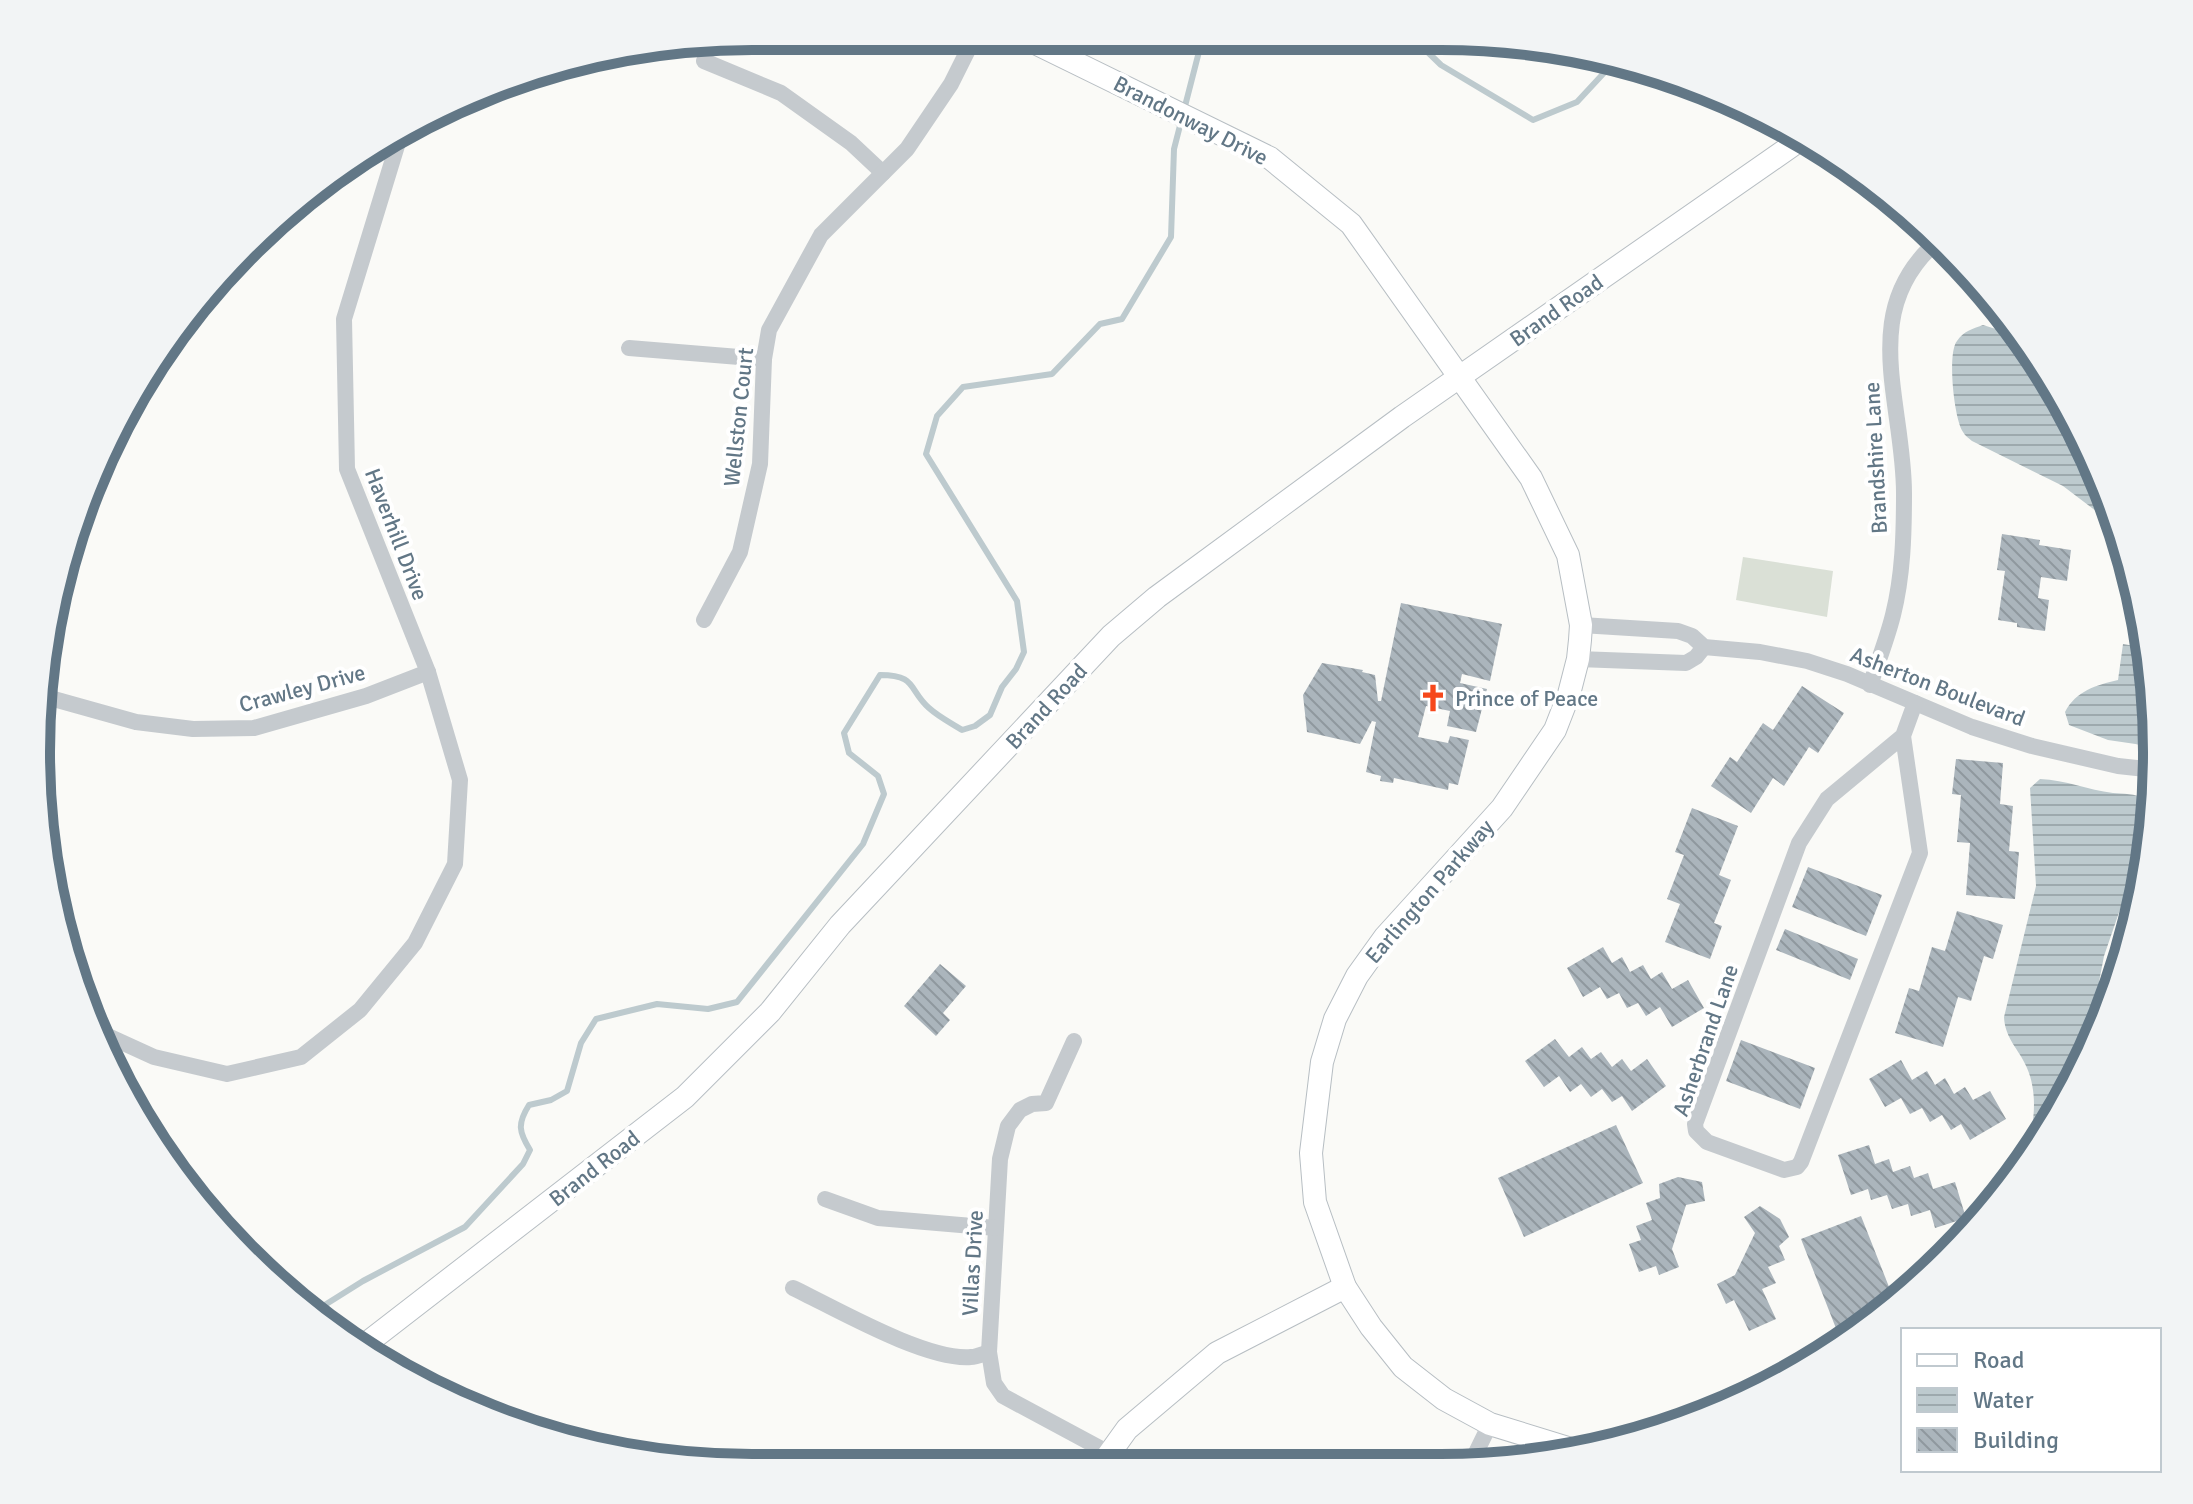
<svg xmlns="http://www.w3.org/2000/svg" width="2193" height="1504" font-family="Signika,sans-serif">
<defs>
<pattern id="water-rules" width="6" height="5" patternUnits="userSpaceOnUse" patternTransform="scale(2)"><rect width="6" height="5" fill="#bdcace"/><path d="M0 2.5h6" fill="none" stroke="#9da9ad"/></pattern>
<pattern id="building-back-hatch" width="6" height="6" patternUnits="userSpaceOnUse" patternTransform="scale(2)"><rect width="6" height="6" fill="#abb5bc"/><path d="M-1 5l2 2M0 0l6 6M5-1l2 2" fill="none" stroke="#8f989e"/></pattern>
</defs>
<rect width="100%" height="100%" fill="#fafaf7"/>
<polygon fill="#dae0d6" points="1743,557 1833,571 1827,617 1736,600"/>
<g fill="url(#water-rules)">
<path d="M1983 325 2018 336 2037 355 2103 478 2117 527 2063 486 1972 441C1969 438 1965 436 1963 432 1954 419 1947 353 1957 341 1964 331 1972 329 1983 325Z"/>
<path d="M2123 644 2147 648 2156 747 2108 740 2069 725 2065 712C2076 691 2096 685 2118 680Z"/>
<path d="M2040 779C2066 780 2088 790 2113 793 2122 794 2137 793 2143 799 2153 807 2148 824 2146 834L2104 956 2099 982 2102 1027 2036 1150 2017 1173C2032 1143 2041 1100 2027 1068 2019 1049 2005 1039 2004 1017L2036 886 2030 788Z"/>
</g>
<g fill="none" stroke-linecap="round" stroke-linejoin="round">
<g stroke="#bdcace" stroke-width="6">
<polyline points="1411,36 1441,65 1533,120 1577,102 1615,61"/>
<path d="M312 1313 363 1281 465 1227 523 1164 530 1150C519 1132 517 1124 529 1105L551 1100 567 1091 581 1043 596 1019 657 1004 708 1009 737 1002 863 844 884 794 878 776 849 753 844 733 880 675C917 675 908 689 929 708 939 717 951 723 962 730L975 726 990 715 1002 687 1016 669 1024 652 1017 601 926 454 937 416 963 387 1052 374 1100 324 1122 319 1171 237 1174 149 1203 36"/>
</g>
</g>
<g fill="url(#building-back-hatch)">
<polygon points="2002,534 2040,540 2039,545 2071,550 2067,581 2041,577 2038,598 2049,600 2045,631 2017,627 2017,623 1998,620 2005,571 1997,570"/>
<polygon points="1401,603 1502,624 1490,681 1462,674 1460,683 1487,689 1476,732 1447,726 1450,711 1426,706 1418,737 1448,743 1450,736 1469,740 1458,785 1449,783 1448,790 1394,778 1393,783 1380,781 1381,776 1366,772 1376,722 1372,721 1360,744 1307,732 1303,695 1322,663 1363,670 1362,672 1375,675 1378,701 1381,701"/>
<polygon points="1802,686 1844,713 1818,753 1809,747 1784,786 1773,778 1751,813 1711,786 1730,757 1737,762 1763,723 1773,730"/>
<polygon points="1956,759 2003,763 2000,804 2013,806 2009,851 2019,852 2015,899 1966,895 1970,843 1957,842 1961,795 1952,794"/>
<polygon points="1692,808 1738,826 1719,875 1731,880 1714,923 1722,926 1710,959 1665,942 1680,904 1667,899 1684,855 1675,852"/>
<polygon points="1808,867 1882,895 1866,936 1792,907"/>
<polygon points="1957,911 2003,925 1993,959 1984,956 1971,1001 1958,997 1943,1047 1895,1033 1909,988 1919,991 1932,947 1945,951"/>
<polygon points="1785,929 1858,959 1850,980 1776,950"/>
<polygon points="1603,947 1612,963 1622,957 1630,972 1643,965 1651,979 1662,972 1672,989 1688,980 1704,1008 1672,1027 1660,1007 1646,1016 1638,1003 1627,1008 1619,993 1607,999 1600,987 1583,997 1567,968"/>
<polygon points="940,964 966,986 943,1013 950,1020 936,1036 904,1006"/>
<polygon points="1555,1039 1569,1057 1582,1047 1591,1059 1601,1052 1612,1067 1622,1059 1631,1071 1647,1059 1666,1086 1632,1111 1622,1096 1612,1102 1602,1089 1591,1097 1581,1084 1570,1092 1559,1076 1544,1087 1525,1061"/>
<polygon points="1741,1040 1815,1068 1800,1109 1726,1081"/>
<polygon points="1901,1060 1912,1080 1927,1071 1935,1085 1945,1078 1954,1094 1965,1087 1973,1100 1990,1091 2006,1119 1970,1140 1961,1124 1951,1130 1942,1115 1930,1122 1922,1108 1910,1114 1901,1098 1885,1107 1869,1079"/>
<polygon points="1616,1125 1643,1183 1524,1237 1498,1178"/>
<polygon points="1869,1145 1875,1164 1889,1159 1893,1172 1910,1166 1914,1178 1928,1173 1933,1189 1955,1182 1966,1218 1935,1228 1930,1210 1911,1216 1908,1204 1892,1209 1887,1195 1871,1200 1868,1189 1851,1195 1838,1155"/>
<polygon points="1678,1177 1702,1182 1705,1201 1686,1205 1672,1249 1679,1267 1659,1275 1656,1266 1639,1272 1629,1244 1641,1240 1636,1226 1652,1220 1646,1203 1660,1198 1659,1184"/>
<polygon points="1760,1206 1780,1219 1789,1237 1779,1246 1785,1260 1768,1267 1776,1283 1762,1289 1776,1319 1749,1331 1734,1300 1726,1304 1717,1284 1735,1275 1755,1233 1744,1217"/>
<polygon points="1861,1216 1893,1297 1839,1336 1801,1239"/>
</g>
<g fill="none" stroke-linecap="round" stroke-linejoin="round">
<defs>
<g id="secondary">
<polyline points="1021,36 1270,158 1351,224 1531,478 1568,555 1581,625 1580,640 1578,659 1569,694 1555,730 1502,808 1385,937 1357,976 1335,1019 1322,1062 1311,1153 1315,1202 1345,1287 1371,1327 1403,1367 1444,1399 1490,1424 1584,1453"/>
<polyline points="358,1350 685,1097 770,1012 840,925 1111,636 1157,597 1402,417 1800,140"/>
<polyline points="1099,1468 1127,1429 1217,1353 1345,1287"/>
</g>
</defs>
<use href="#secondary" stroke="#b7bec3" stroke-width="24"/>
<g stroke="#c5cace" stroke-width="16">
<polyline points="704,61 781,93 851,143 883,173"/>
<polyline points="629,348 764,359"/>
<polyline points="704,620 740,552 760,464 764,359 769,330 821,235 907,149 951,84 975,36"/>
<polyline points="1581,625 1678,631 1692,636 1704,647 1760,652 1807,661 1847,674 1972,727 2032,746 2118,766 2155,770"/>
<polyline points="1578,659 1686,663 1696,657 1704,647"/>
<path d="M1870 685C1878 662 1887 639 1893 615 1903 575 1904 534 1904 493 1904 402 1856 309 1939 240"/>
<polyline points="43,696 136,722 193,729 254,728 366,696 428,672"/>
<polyline points="1903,736 1827,799 1799,843 1695,1124 1696,1131 1707,1142 1784,1170 1797,1167 1801,1162 1920,853 1903,736 1915,703"/>
<polyline points="97,1031 154,1057 227,1074 301,1057 360,1010 415,943 455,864 460,780 428,672 347,469 344,319 400,136"/>
<polyline points="1074,1041 1046,1103 1032,1104 1020,1110 1008,1126 1000,1159 989,1352 994,1383 1003,1396 1109,1453"/>
<polyline points="825,1199 878,1218 996,1228"/>
<path d="M793 1288C835 1308 926 1361 971 1357 976 1357 983 1354 989 1352"/>
<polyline points="1470,1465 1490,1424"/>
</g>
<use href="#secondary" stroke="#fff" stroke-width="22"/>
</g>
<defs>
<symbol id="church-bare" viewBox="-9 -9 18 18"><path d="M-1.2-6h2.4v3.5h3.3v2.4h-3.3V6h-2.4V-.1h-3.3v-2.4h3.3Z" fill="#f6481c" stroke="#fff" stroke-width="2.5" paint-order="stroke"/></symbol>
</defs>
<g fill-rule="evenodd">
<use href="#church-bare" x="1413" y="678" width="40" height="40"/>
</g>
<g text-anchor="middle" stroke-width="8" stroke-linejoin="round" paint-order="stroke">
<g font-size="22" fill="#627786" stroke="#fff">
<text transform="translate(1191 120) rotate(27)" y="8">Brandonway Drive</text>
<text transform="translate(1556 310) rotate(-35)" y="8">Brand Road</text>
<text transform="translate(738 417) rotate(-84)" y="8">Wellston Court</text>
<text transform="translate(1875 458) rotate(-93)" y="8">Brandshire Lane</text>
<text transform="translate(397 534) rotate(69)" y="8">Haverhill Drive</text>
<text transform="translate(1938 686) rotate(21)" y="8">Asherton Boulevard</text>
<text transform="translate(302 688) rotate(-15)" y="8">Crawley Drive</text>
<text transform="translate(1046 706) rotate(-47)" y="8">Brand Road</text>
<text transform="translate(1429 891) rotate(-49)" y="8">Earlington Parkway</text>
<text transform="translate(1705 1040) rotate(-71)" y="8">Asherbrand Lane</text>
<text transform="translate(594 1168) rotate(-38)" y="8">Brand Road</text>
<text transform="translate(972 1263) rotate(-87)" y="8">Villas Drive</text>
</g>
<g font-size="22" fill="#627786" stroke="#fff" text-anchor="start">
<text x="1455" y="706">Prince of Peace</text>
</g>
</g>
<path d="M0 0H2193V1504H0ZM752 50H1441A702 702 0 0 1 2143 752V752A702 702 0 0 1 1441 1454H752A702 702 0 0 1 50 752V752A702 702 0 0 1 752 50Z" fill="#f2f4f5" fill-rule="evenodd"/>
<path fill="none" stroke="#627786" stroke-width="10" d="M752 50H1441A702 702 0 0 1 2143 752V752A702 702 0 0 1 1441 1454H752A702 702 0 0 1 50 752V752A702 702 0 0 1 752 50Z"/>
<rect x="1901" y="1328" width="260" height="144" fill="#ffffff" stroke="#c0c9cf" stroke-width="2"/>
<rect x="1917" y="1354" width="40" height="12" fill="#ffffff" stroke="#c0c9cf" stroke-width="2"/>
<text x="1973" y="1368" font-size="24" fill="#627786">Road</text>
<rect x="1917" y="1388" width="40" height="24" fill="url(#water-rules)" stroke="#c0c9cf" stroke-width="2"/>
<text x="1973" y="1408" font-size="24" fill="#627786">Water</text>
<rect x="1917" y="1428" width="40" height="24" fill="url(#building-back-hatch)" stroke="#c0c9cf" stroke-width="2"/>
<text x="1973" y="1448" font-size="24" fill="#627786">Building</text>
</svg>
